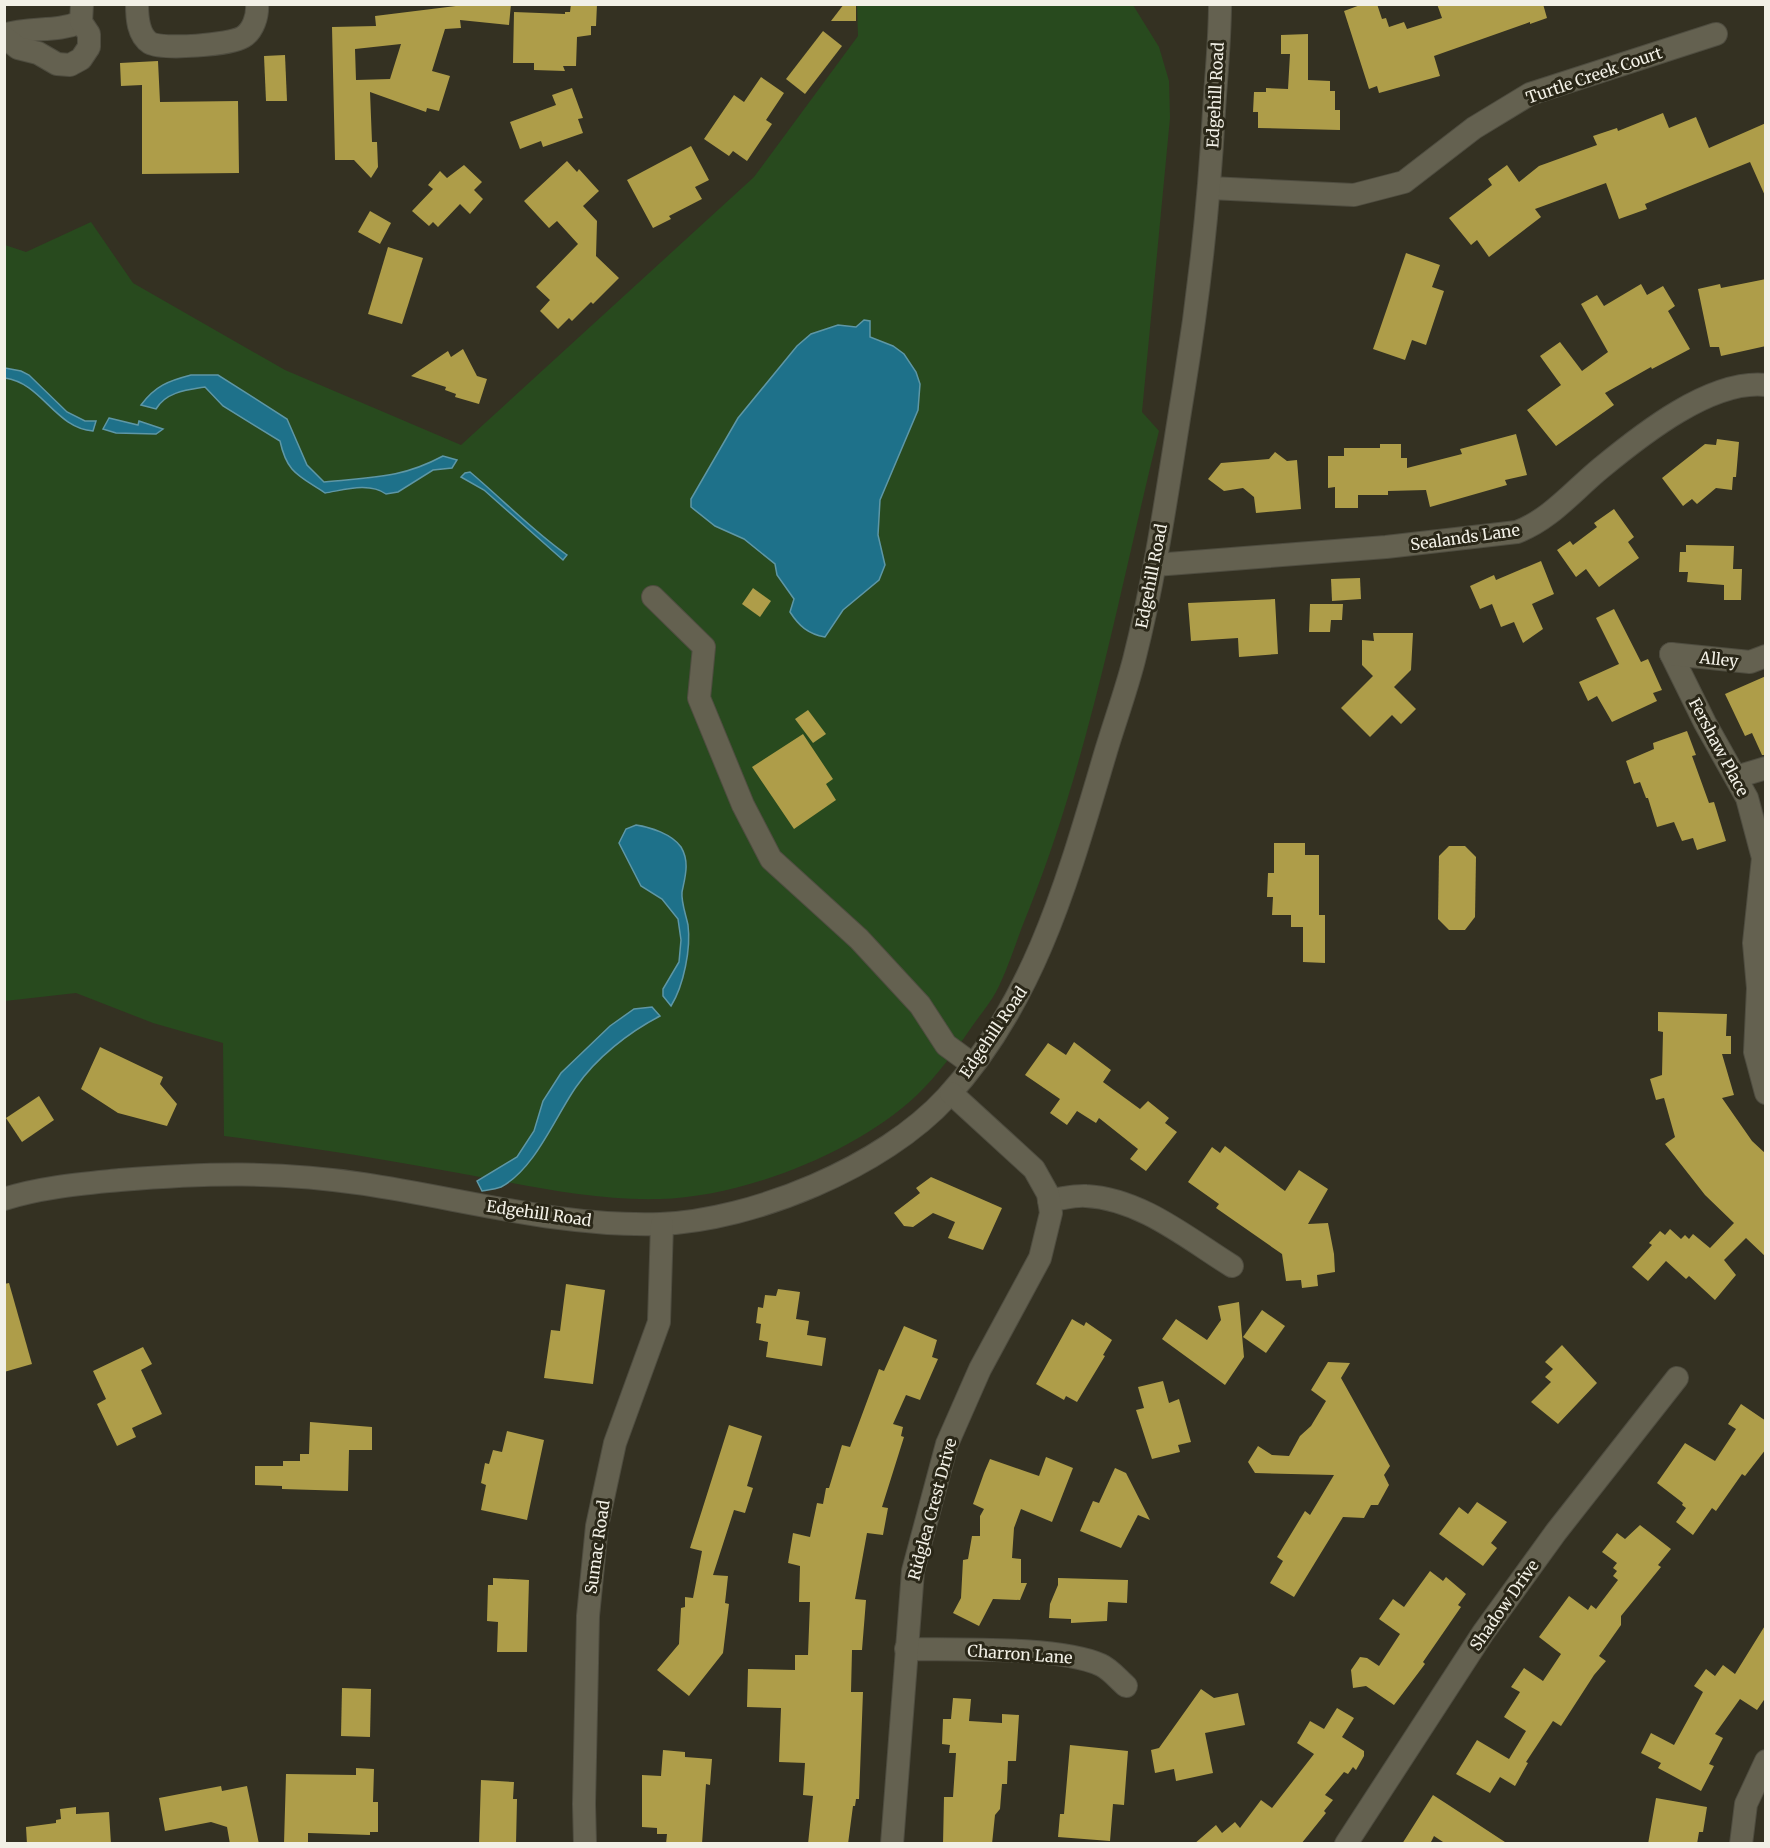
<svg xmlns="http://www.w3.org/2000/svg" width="1770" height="1848" font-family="Merriweather,serif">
<rect width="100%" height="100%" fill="#343122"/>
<path fill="#284a1e" d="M857 5H1133L1159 47 1169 81 1170 118 1142 412 1159 431C1119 593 1090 756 1028 912 1017 938 1009 967 996 992 989 1005 979 1016 971 1028 955 1051 937 1076 917 1095 856 1153 743 1197 660 1199 590 1201 521 1184 453 1172 377 1158 301 1146 224 1136L223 1043 153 1023 76 993 5 1001V245L26 252 91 222 133 283 285 370 461 445 754 177 858 36Z"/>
<g fill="#1e718a" stroke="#5e97a6" stroke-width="1.5">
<path d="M864 320 870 321V337L893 346 904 354 916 372 920 384 918 410 880 500 878 535 885 565 879 580 843 610 825 637C808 634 799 626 790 612L794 599 777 575 775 564 744 539 715 526 691 507V499L738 418 797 346 811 334 838 325 856 327Z"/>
<path d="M5 368 21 371 29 375 67 412 85 421H96L93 431C55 428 42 383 5 378Z"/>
<path d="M191 375H218L287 419 307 465 324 482C371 477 400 479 443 456L457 460 452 468 433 470 398 492 386 494C369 482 344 490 325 493 298 475 287 473 280 441L223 406 205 387C186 390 166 392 156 409L141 405C155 386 168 381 191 375Z"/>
<polygon points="109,418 138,425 139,421 163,429 156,434 116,433 103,429"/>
<path d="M470 472C502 499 533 531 567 555L563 560 484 490 461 477 465 473Z"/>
<path d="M636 825C650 827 672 834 681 847 690 862 685 877 682 892 681 902 686 915 688 925 691 948 684 985 671 1006L663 996V989L679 962 681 940 678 919 662 899 641 886 619 843 626 829Z"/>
<path d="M652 1007 660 1016C629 1032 596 1058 576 1087 555 1117 535 1169 501 1187 496 1189 488 1190 482 1191L477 1181 517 1157 534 1131 543 1101 561 1073 610 1026 634 1009Z"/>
</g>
<g fill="#ae9d49" fill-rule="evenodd">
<path d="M472 4H511L509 25 460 20 461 28 445 29 432 71 450 76 439 111 427 108 426 112 370 92 372 142H377L378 167 371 178 354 160H335L332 27 376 26 375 16ZM401 44 390 79 356 80 355 49Z"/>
<polygon points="571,4 597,4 596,26 591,26 591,35 577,37 576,66 563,66 565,71 534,70 534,63 513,63 514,12 565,14 565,12 570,12"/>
<polygon points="844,4 856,4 856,21 831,21"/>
<polygon points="1363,4 1377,4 1382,19 1386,18 1389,27 1404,22 1407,29 1442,18 1437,4 1543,4 1547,18 1530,24 1530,22 1434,56 1440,76 1379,93 1377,86 1369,89 1344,11"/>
<polygon points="823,31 842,46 805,94 786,79"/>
<polygon points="1308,34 1308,80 1330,81 1330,91 1335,91 1335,110 1340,110 1340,130 1258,128 1258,112 1253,112 1254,92 1266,92 1266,88 1288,89 1290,54 1281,54 1281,35"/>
<polygon points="285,55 287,101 266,101 264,56"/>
<polygon points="158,61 160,102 238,101 239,173 142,174 142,85 121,86 120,63"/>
<polygon points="761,77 784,93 766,120 772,124 747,161 733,151 729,156 704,139 734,95 744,102"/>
<polygon points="572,88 583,118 578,119 583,133 543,147 541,141 520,149 510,122 556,105 552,95"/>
<polygon points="1663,113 1669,128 1696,117 1709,148 1766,123 1766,198 1750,162 1645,204 1647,209 1619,219 1606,183 1535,209 1541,217 1489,257 1477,240 1471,245 1449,218 1492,185 1488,179 1507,165 1519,182 1539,166 1597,145 1593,136 1617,128 1618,131"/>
<polygon points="691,146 709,180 695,187 702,199 669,216 671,219 653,228 627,180"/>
<polygon points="567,161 577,172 579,169 599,191 583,206 597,221 596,256 619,278 593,304 591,302 572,321 569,318 558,329 540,311 550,300 536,287 578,244 557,221 549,228 524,201"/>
<polygon points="464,165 482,182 474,190 483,199 470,214 460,204 438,227 433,222 429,226 412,211 433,189 428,185 440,171 447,178"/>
<polygon points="370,211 391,223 380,244 358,232"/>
<polygon points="388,247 423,258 402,324 368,314"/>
<polygon points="1406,253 1440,265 1432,287 1444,291 1426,345 1412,340 1405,360 1373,349"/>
<polygon points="1766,279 1766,346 1721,356 1719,347 1710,347 1698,289 1720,284 1721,288"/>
<polygon points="1641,284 1647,295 1663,286 1675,306 1668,311 1690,349 1652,369 1651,367 1605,393 1614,405 1556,446 1527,410 1561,385 1540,356 1560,342 1582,371 1608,352 1581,304 1597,295 1604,306"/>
<polygon points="463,349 477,376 487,379 479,404 455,397 456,394 445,390 446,387 411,376 448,351 451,357"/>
<polygon points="1516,434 1527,475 1505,480 1507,485 1430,507 1426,490 1388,491 1388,495 1358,495 1358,508 1335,508 1335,487 1328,488 1328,456 1344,456 1344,448 1380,448 1380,444 1401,444 1401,458 1407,458 1407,468 1462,454 1460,449"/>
<polygon points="1717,439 1739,442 1736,477 1733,477 1732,490 1716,488 1697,504 1692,499 1683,506 1662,478 1705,444 1716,445"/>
<polygon points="1275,452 1287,461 1297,460 1301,509 1256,513 1254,497 1243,488 1224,491 1208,479 1221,463 1269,459"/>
<polygon points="1614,509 1634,537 1628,542 1639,558 1599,587 1586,569 1576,577 1557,550 1570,541 1573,545 1597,527 1594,523"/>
<polygon points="1686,545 1734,546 1733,569 1742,569 1741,600 1724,600 1724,585 1687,582 1688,572 1679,572 1680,552 1686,552"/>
<polygon points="1541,561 1554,594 1532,604 1543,629 1523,643 1514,622 1501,627 1492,604 1480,609 1470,586 1494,575 1496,580"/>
<polygon points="1360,578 1361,599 1332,601 1331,579"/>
<polygon points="753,588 771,601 760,617 742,604"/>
<polygon points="1275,599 1278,654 1239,657 1238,638 1191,641 1188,603"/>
<polygon points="1310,604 1343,604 1342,620 1331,620 1330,632 1309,632"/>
<polygon points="1614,609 1641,662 1648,659 1662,690 1653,693 1657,701 1612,722 1597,696 1588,701 1579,682 1619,664 1596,618"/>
<polygon points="1373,633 1413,633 1411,670 1394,687 1416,709 1401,724 1392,715 1370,737 1341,708 1373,676 1362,665 1362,640 1374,641"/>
<polygon points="1766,676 1766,755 1762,755 1752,733 1745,736 1725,694"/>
<polygon points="808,710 826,734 813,743 795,719"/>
<polygon points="1687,731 1696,755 1692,756 1709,803 1714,802 1726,841 1697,850 1693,838 1682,841 1674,822 1657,827 1648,798 1646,798 1640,782 1634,784 1626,761 1654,749 1653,743"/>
<polygon points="803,734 833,779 826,784 836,800 794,829 752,767"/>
<polygon points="1274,843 1305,843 1305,855 1319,855 1319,915 1325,915 1325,963 1303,962 1303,927 1291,927 1291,915 1272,915 1273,897 1267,897 1268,873 1274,873"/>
<polygon points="1449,846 1465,846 1476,857 1475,917 1465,930 1449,930 1438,919 1439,856"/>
<polygon points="1658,1012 1727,1014 1726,1036 1731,1036 1731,1054 1722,1054 1734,1095 1722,1098 1752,1141 1766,1154 1766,1257 1746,1238 1724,1260 1736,1275 1715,1300 1689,1276 1686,1279 1666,1261 1648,1281 1632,1267 1652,1245 1649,1243 1660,1231 1665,1235 1670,1229 1681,1239 1685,1235 1689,1239 1693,1234 1710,1248 1734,1223 1705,1195 1665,1144 1675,1137 1664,1098 1656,1100 1650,1079 1662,1075 1663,1032 1658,1031"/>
<polygon points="1074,1042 1111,1070 1103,1082 1140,1109 1148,1101 1169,1118 1165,1123 1177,1132 1146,1171 1130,1159 1138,1149 1099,1118 1096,1123 1077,1111 1067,1125 1050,1113 1060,1099 1025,1075 1048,1043 1066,1055"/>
<polygon points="100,1047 163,1077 160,1084 177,1104 167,1126 118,1113 81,1089"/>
<polygon points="39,1096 54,1120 22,1142 6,1118"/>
<polygon points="1225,1146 1285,1191 1299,1170 1328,1189 1308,1224 1328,1223 1334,1254 1335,1272 1317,1275 1318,1286 1302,1288 1301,1280 1286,1281 1282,1254 1216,1208 1219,1204 1188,1182 1212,1147 1220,1153"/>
<polygon points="931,1177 1002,1208 983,1250 948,1238 955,1222 933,1213 913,1227 904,1226 894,1213 920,1193 916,1188"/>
<polygon points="9,1283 32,1364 4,1372 4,1284"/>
<polygon points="566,1284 605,1290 593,1384 544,1378 551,1330 560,1331"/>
<polygon points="778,1289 800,1292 796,1319 809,1321 807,1335 826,1338 822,1366 766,1357 768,1342 759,1340 761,1324 756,1323 758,1307 763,1308 765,1295 776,1296"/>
<polygon points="1239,1302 1244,1357 1225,1385 1162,1339 1176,1319 1207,1340 1221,1320 1218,1306"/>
<polygon points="1262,1310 1285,1326 1266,1353 1243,1337"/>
<polygon points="1072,1319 1084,1326 1086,1322 1112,1340 1103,1355 1105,1356 1077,1402 1066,1396 1064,1400 1036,1384"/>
<polygon points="904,1326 937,1340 932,1357 938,1359 920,1400 906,1395 893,1424 903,1427 901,1436 904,1437 882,1507 888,1508 883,1535 867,1533 855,1599 866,1600 862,1650 852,1650 851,1692 863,1692 859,1799 856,1799 855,1806 853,1806 848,1844 808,1844 813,1796 803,1795 805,1763 779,1762 781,1708 747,1707 748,1669 795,1670 795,1655 808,1655 810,1602 799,1602 800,1566 788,1563 793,1533 810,1537 817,1503 823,1504 826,1488 829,1488 842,1445 850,1447 879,1369 884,1371"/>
<polygon points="1562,1345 1597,1383 1558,1424 1531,1402 1551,1382 1545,1377 1553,1369 1545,1362"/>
<polygon points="143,1347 152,1364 141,1370 162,1414 132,1428 136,1437 117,1446 97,1404 106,1399 93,1371"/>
<polygon points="1328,1362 1350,1363 1341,1378 1390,1466 1384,1475 1389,1485 1378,1505 1371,1505 1364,1518 1343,1517 1294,1597 1270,1583 1283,1561 1277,1557 1305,1511 1310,1515 1334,1475 1255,1473 1248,1462 1258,1446 1272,1455 1289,1456 1300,1436 1311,1426 1326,1401 1311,1390"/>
<polygon points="1163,1381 1169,1403 1179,1399 1191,1442 1178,1445 1180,1452 1152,1459 1136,1410 1144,1408 1138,1387"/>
<polygon points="1741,1404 1766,1421 1766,1449 1745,1476 1742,1474 1716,1511 1712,1508 1693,1535 1676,1522 1686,1508 1682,1505 1683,1503 1657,1483 1685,1443 1715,1461 1736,1429 1728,1424"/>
<polygon points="310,1422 372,1427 372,1450 349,1450 348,1491 282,1489 282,1486 255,1485 255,1466 283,1466 283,1461 300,1461 300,1454 309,1454"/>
<polygon points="729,1425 762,1436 747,1486 753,1488 745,1513 734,1510 713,1575 728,1576 725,1603 729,1604 723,1653 689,1696 657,1670 679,1644 681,1608 685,1607 685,1597 693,1598 702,1551 690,1548"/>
<polygon points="507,1431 544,1440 527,1520 481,1510 486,1485 481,1483 485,1463 489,1464 493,1450 502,1452"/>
<polygon points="1046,1457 1073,1468 1052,1522 1021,1509 1014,1528 1012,1558 1021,1559 1021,1583 1027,1583 1020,1600 993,1599 979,1626 953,1613 961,1598 963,1560 968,1559 972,1536 980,1536 980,1516 984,1509 973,1504 984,1473 990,1459 1039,1476"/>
<polygon points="1115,1468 1126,1473 1150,1520 1138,1515 1121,1548 1080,1531 1093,1501 1099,1503"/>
<polygon points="1477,1502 1507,1522 1491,1543 1497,1548 1483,1566 1439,1534 1459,1507 1468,1514"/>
<polygon points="1640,1525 1671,1549 1658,1565 1661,1567 1621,1616 1621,1625 1599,1656 1606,1661 1594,1675 1561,1726 1553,1721 1526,1762 1528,1763 1515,1786 1500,1777 1490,1793 1456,1774 1477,1740 1509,1759 1526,1731 1504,1717 1520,1692 1511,1687 1524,1668 1543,1681 1561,1654 1539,1637 1569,1596 1588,1610 1591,1605 1596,1609 1618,1580 1613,1576 1617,1571 1613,1568 1617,1563 1602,1552 1617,1533 1625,1539"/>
<polygon points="1430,1571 1443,1581 1446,1577 1466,1594 1458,1605 1461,1607 1423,1662 1425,1664 1394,1705 1366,1686 1353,1688 1351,1670 1360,1657 1367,1658 1379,1666 1400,1634 1379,1619 1393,1599 1404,1607"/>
<polygon points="493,1578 529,1580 527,1652 497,1652 498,1622 487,1621 488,1585 493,1585"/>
<polygon points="1058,1578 1128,1580 1127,1603 1108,1602 1107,1621 1071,1623 1071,1619 1049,1618 1050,1604 1058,1585"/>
<polygon points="1766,1624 1766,1697 1757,1710 1740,1699 1715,1734 1723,1738 1709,1764 1714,1766 1701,1791 1658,1768 1661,1763 1641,1753 1651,1733 1674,1745 1703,1692 1694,1686 1706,1669 1715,1676 1723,1665 1735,1674"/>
<polygon points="342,1688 371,1689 370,1737 341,1736"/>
<polygon points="1201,1689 1214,1698 1238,1693 1245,1725 1205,1733 1213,1773 1176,1781 1174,1769 1155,1773 1151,1750 1159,1748"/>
<polygon points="953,1698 971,1699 969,1721 1002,1723 1002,1714 1019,1715 1016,1761 1008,1761 1007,1784 1002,1784 1000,1809 995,1815 992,1844 943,1844 944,1797 953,1797 956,1753 949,1753 950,1745 942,1744 943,1719 951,1719"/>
<polygon points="1337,1708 1354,1718 1342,1737 1364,1751 1364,1756 1356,1770 1353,1767 1348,1774 1344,1772 1325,1795 1333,1800 1324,1811 1326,1813 1301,1844 1194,1844 1216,1825 1222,1833 1235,1822 1240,1828 1261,1800 1272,1808 1314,1754 1297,1743 1310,1721 1324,1729"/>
<polygon points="1070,1745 1128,1751 1124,1805 1113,1804 1110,1841 1058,1837 1060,1814 1064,1814"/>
<polygon points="663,1750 685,1752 685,1757 712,1759 710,1785 706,1784 702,1844 666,1844 667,1834 657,1834 657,1828 642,1827 642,1775 661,1776"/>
<polygon points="356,1768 374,1769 373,1802 378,1802 378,1832 370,1832 370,1835 308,1833 308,1844 284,1844 286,1774 356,1775"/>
<polygon points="481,1780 514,1782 513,1799 517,1799 516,1844 479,1844"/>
<polygon points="221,1786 222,1791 247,1786 259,1844 230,1844 227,1827 211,1822 165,1831 159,1798"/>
<polygon points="1433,1795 1447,1804 1508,1844 1446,1844 1434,1836 1430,1844 1402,1844"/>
<polygon points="1656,1798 1707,1807 1703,1832 1699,1832 1697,1844 1648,1844"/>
<polygon points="76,1807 76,1814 109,1812 111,1844 27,1844 26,1827 56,1823 56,1820 61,1819 60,1809"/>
</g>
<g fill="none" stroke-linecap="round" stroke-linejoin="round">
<defs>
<g id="minor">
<path d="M137 4C137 18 138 35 150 43 163 50 230 45 243 37 253 31 258 16 257 4"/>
<path d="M4 35C30 26 55 33 81 22"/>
<polyline points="4,37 18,48 38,53 57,64 70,65 81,59 89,47 89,34 81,22 82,4"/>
<polyline points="1210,188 1354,195 1404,182 1474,128 1530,94 1716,34"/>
<path d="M1155 565 1386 547 1517 532C1551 519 1573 491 1601 468 1641 435 1711 379 1766 385"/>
<polyline points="653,597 704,647 699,698 743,805 771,859 859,939 920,1005 946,1045 972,1064"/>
<polyline points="1671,654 1705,723 1747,798 1763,858 1754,943 1758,988 1755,1052 1766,1093"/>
<polyline points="1671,654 1750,662 1766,656"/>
<polyline points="1736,777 1766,768"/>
<path d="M4 1199C42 1187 81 1184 120 1180 205 1173 279 1171 364 1184 463 1199 560 1227 660 1224 754 1220 883 1167 947 1097 1036 1000 1069 875 1106 751 1115 721 1126 691 1134 660 1157 570 1169 478 1184 387 1199 295 1209 204 1214 111 1216 76 1220 40 1220 4"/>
<path d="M1049 1200C1061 1199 1075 1195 1086 1196 1141 1199 1187 1238 1232 1266"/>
<path d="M906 1649C955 1650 1059 1646 1101 1665 1110 1669 1118 1679 1126 1686"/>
<polyline points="585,1844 584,1804 588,1616 597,1526 615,1443 659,1322 662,1224"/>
<polyline points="892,1844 913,1571 947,1444 980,1369 1040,1258 1051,1213 1048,1194 1034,1169 951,1093"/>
<polyline points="1346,1844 1483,1633 1556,1532 1677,1378"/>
<polyline points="1741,1844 1746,1804 1766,1761"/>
</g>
</defs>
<use href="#minor" stroke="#4f4d40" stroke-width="24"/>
<use href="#minor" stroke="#646150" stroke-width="22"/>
</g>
<g text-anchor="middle" stroke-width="6" stroke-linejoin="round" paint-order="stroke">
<g font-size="16" fill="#f2f0e6" stroke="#2a2718">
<text transform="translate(1594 75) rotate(-19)" y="6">Turtle Creek Court</text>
<text transform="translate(1215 95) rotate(-87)" y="6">Edgehill Road</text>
<text transform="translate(1465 537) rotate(-8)" y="6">Sealands Lane</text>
<text transform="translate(1151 576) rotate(-79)" y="6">Edgehill Road</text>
<text transform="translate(1719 659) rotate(6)" y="6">Alley</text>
<text transform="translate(1719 747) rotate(62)" y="6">Fershaw Place</text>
<text transform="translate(993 1032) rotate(-56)" y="6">Edgehill Road</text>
<text transform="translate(539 1213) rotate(8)" y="6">Edgehill Road</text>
<text transform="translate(932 1509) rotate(-75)" y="6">Ridglea Crest Drive</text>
<text transform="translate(597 1547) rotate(-82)" y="6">Sumac Road</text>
<text transform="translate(1504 1605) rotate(-55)" y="6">Shadow Drive</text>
<text transform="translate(1020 1654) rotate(4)" y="6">Charron Lane</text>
</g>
</g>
<rect width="1770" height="1848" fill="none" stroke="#f2f0e6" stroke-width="12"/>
</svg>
